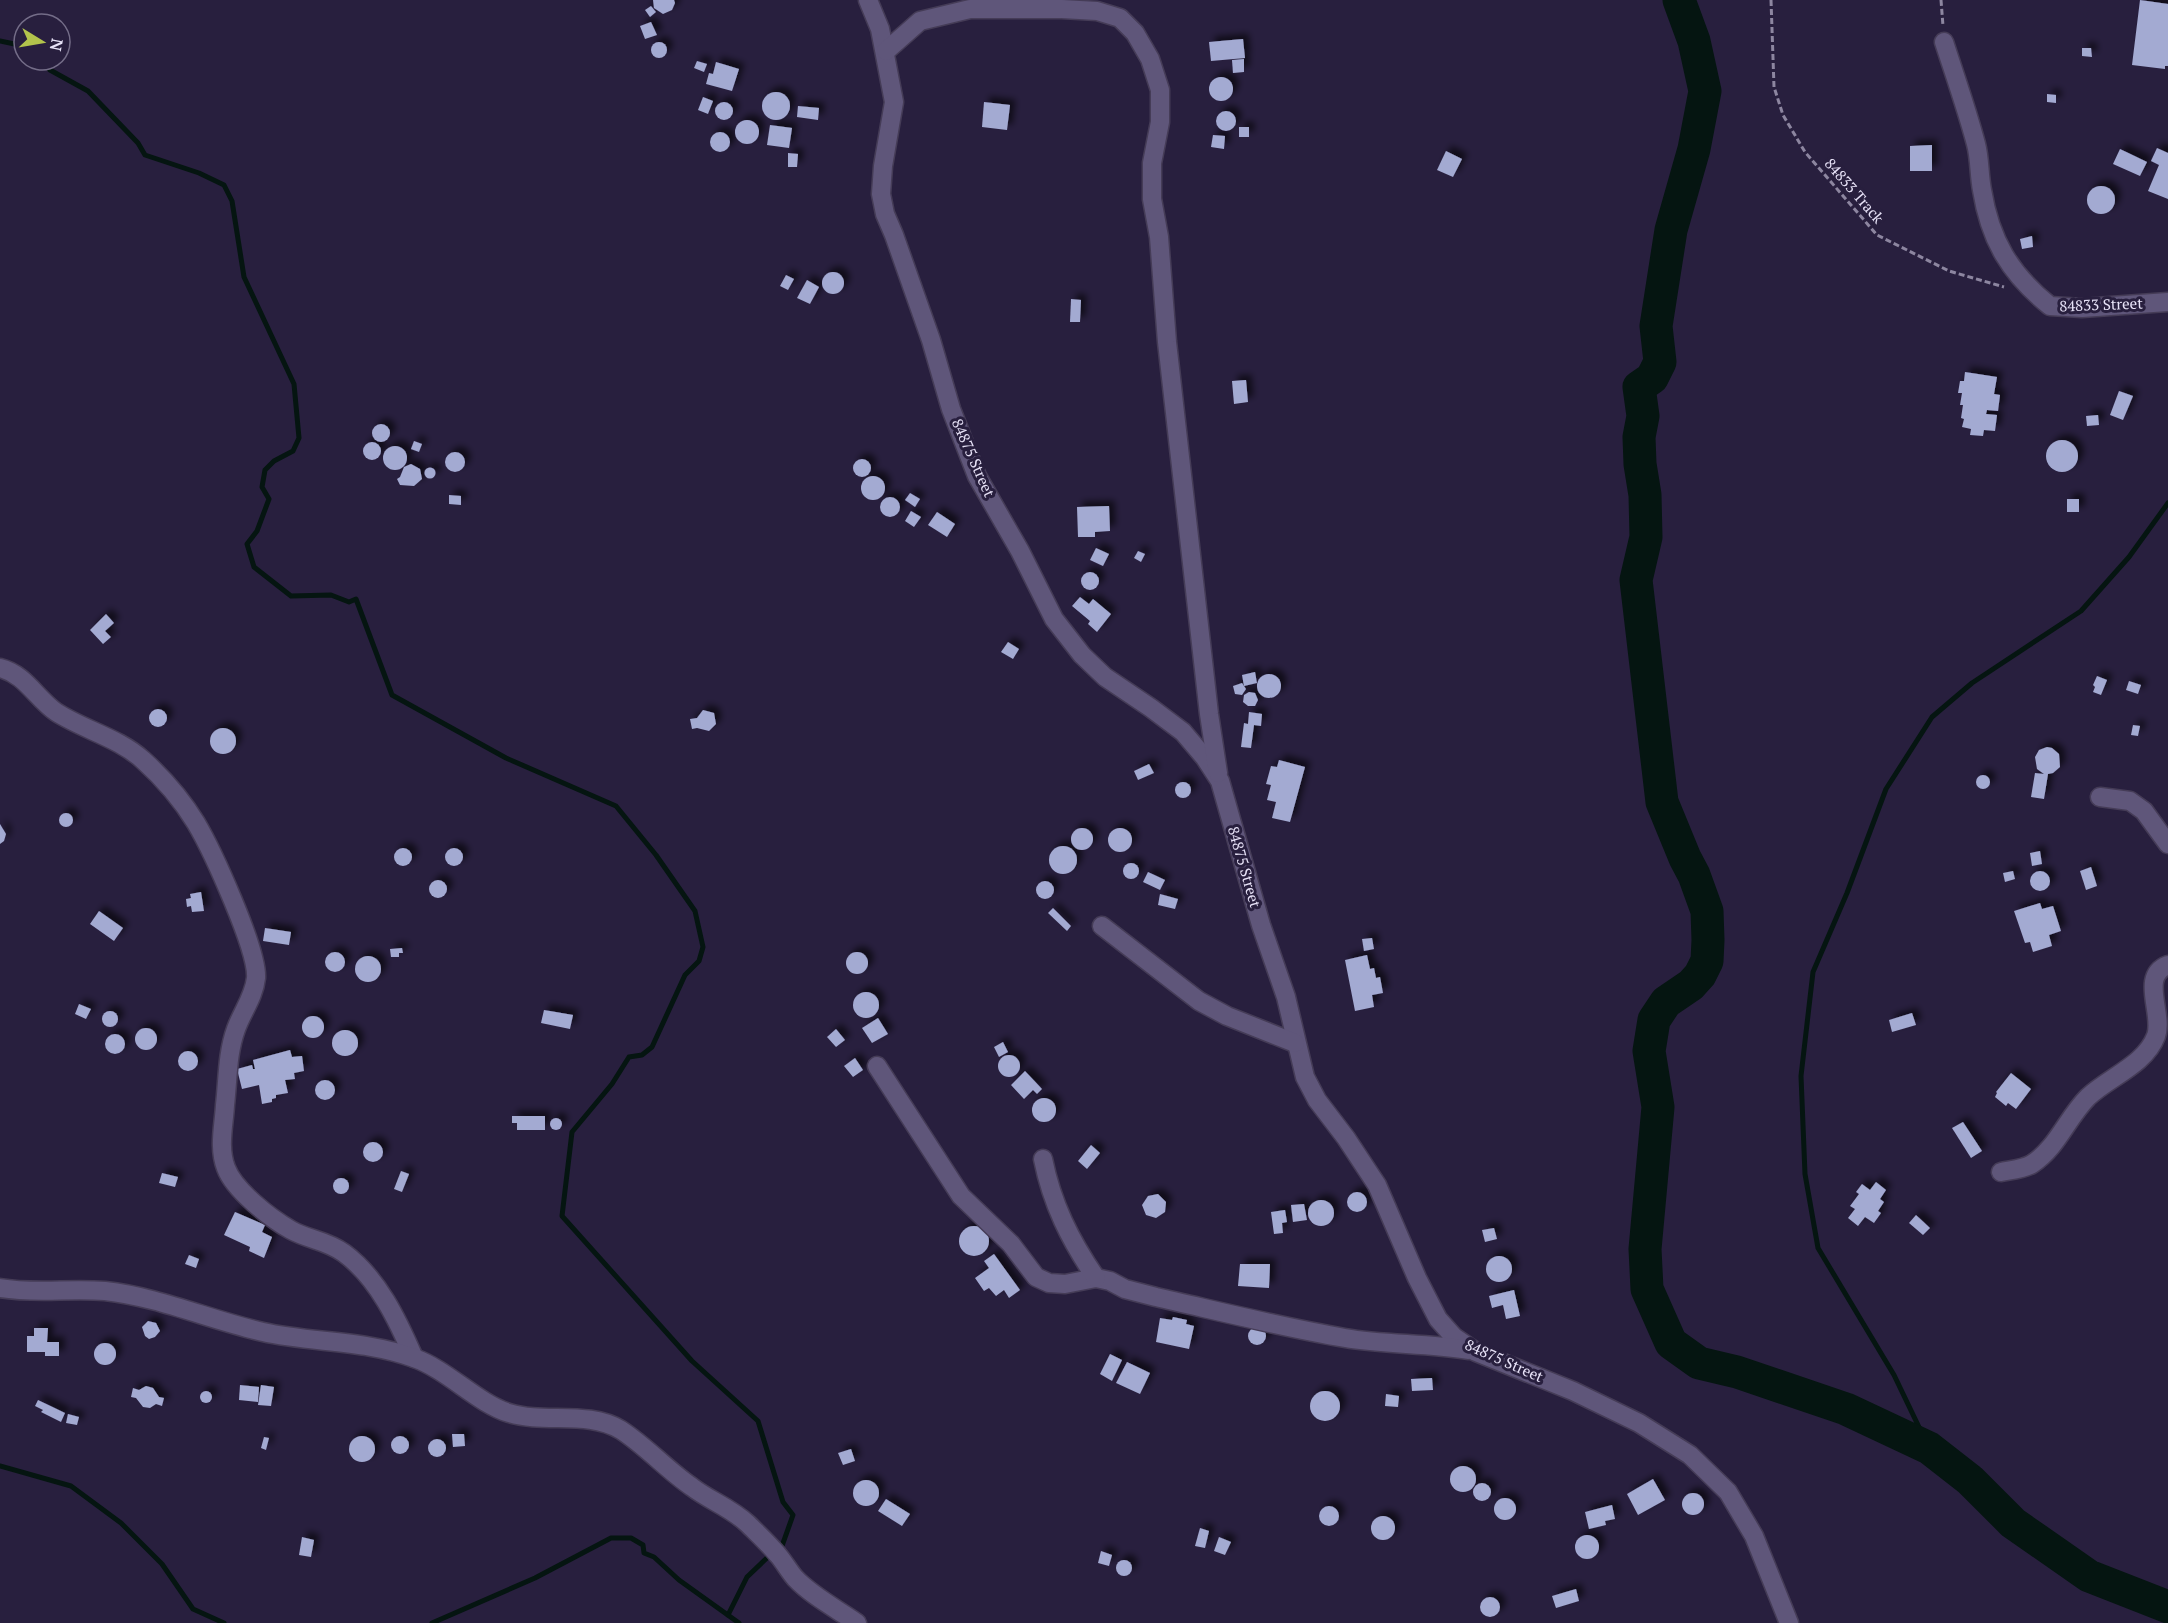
<svg xmlns="http://www.w3.org/2000/svg" width="2168" height="1623" font-family="'PT Serif',serif">
<defs>
<filter id="shadow"><feDropShadow dx="5.5" dy="-5.5" stdDeviation="3" flood-color="#0009"/></filter>
</defs>
<rect width="100%" height="100%" fill="#281f3e"/>
<g fill="none" stroke-linecap="round" stroke-linejoin="round">
<g stroke="#051511" stroke-width="5">
<polyline points="0,41 24,46"/>
<polyline points="41,60 50,70 88,91 138,143 145,155 199,173 224,185 232,201 244,277 294,384 299,438 293,451 274,461 265,470 262,487 269,499 257,531 247,544 254,567 291,596 331,595 349,602 356,599 392,695 506,758 616,806 656,855 695,911 703,947 699,961 685,975 652,1047 642,1055 629,1057 612,1084 572,1132 562,1216 692,1361 758,1421 783,1502 793,1515 782,1546"/>
<polyline points="1929,1448 1894,1375 1818,1248 1805,1174 1801,1076 1813,972 1847,893 1886,789 1932,717 1972,683 2081,611 2129,557 2168,503"/>
<polyline points="0,1466 71,1486 121,1523 162,1564 193,1609 224,1623"/>
<polyline points="728,1615 747,1577 770,1555"/>
<polyline points="432,1623 535,1578 611,1538 631,1538 643,1545 644,1553 654,1557 679,1580 739,1623"/>
</g>
<polyline stroke="#051511" stroke-width="33" points="1679,0 1694,41 1705,91 1694,149 1671,230 1656,326 1660,362 1652,378 1639,387 1643,416 1639,437 1640,464 1645,495 1646,537 1636,580 1662,802 1685,858 1694,875 1707,911 1708,940 1707,961 1700,975 1691,985 1666,1002 1654,1020 1649,1051 1658,1107 1645,1249 1647,1289 1671,1343 1699,1363 1737,1372 1846,1409 1929,1448 1970,1480 2013,1523 2089,1576 2168,1607"/>
</g>
<g fill="#a3aad2" filter="url(#shadow)">
<polygon points="653,0 674,0 675,3 672,10 663,14 654,8"/>
<polygon points="2140,0 2168,4 2168,66 2165,66 2165,69 2132,65"/>
<polygon points="651,6 656,12 650,17 645,10"/>
<polygon points="651,22 657,35 645,39 640,26"/>
<polygon points="1243,39 1245,58 1211,61 1209,42"/>
<circle cx="659" cy="50" r="8"/>
<polygon points="2082,48 2091,48 2092,57 2082,56"/>
<polygon points="1244,59 1244,72 1233,73 1232,60"/>
<polygon points="697,61 707,64 704,72 694,68"/>
<polygon points="716,62 739,69 732,91 706,84 709,73 713,74"/>
<circle cx="1221" cy="89" r="12"/>
<circle cx="776" cy="106" r="14"/>
<polygon points="2047,94 2056,95 2056,103 2047,102"/>
<polygon points="703,97 713,101 708,114 698,110"/>
<circle cx="724" cy="111" r="9"/>
<polygon points="984,102 1010,105 1007,130 982,127"/>
<polygon points="798,106 819,108 818,120 797,117"/>
<circle cx="1226" cy="121" r="10"/>
<circle cx="747" cy="132" r="12"/>
<polygon points="770,125 792,128 789,148 767,145"/>
<rect x="1239" y="127" width="10" height="10"/>
<circle cx="720" cy="142" r="10"/>
<polygon points="1213,135 1225,136 1224,149 1211,147"/>
<polygon points="1932,145 1932,171 1910,171 1910,146"/>
<polygon points="2157,148 2168,153 2168,199 2148,191 2159,165 2151,161"/>
<polygon points="2120,149 2147,162 2140,176 2113,164"/>
<polygon points="1446,151 1462,159 1453,177 1437,170"/>
<polygon points="788,153 798,154 797,167 788,167"/>
<circle cx="2101" cy="200" r="14"/>
<polygon points="2032,236 2033,247 2022,249 2020,239"/>
<circle cx="833" cy="283" r="11"/>
<polygon points="786,275 794,279 788,290 780,286"/>
<polygon points="807,280 819,287 810,304 797,298"/>
<polygon points="1071,299 1081,300 1080,322 1070,322"/>
<polygon points="1965,372 1997,377 1994,394 2000,395 1998,411 1987,410 1986,414 1997,415 1995,431 1984,430 1983,436 1970,435 1971,429 1962,427 1964,419 1961,418 1963,405 1960,405 1962,393 1958,393 1960,381 1964,381"/>
<polygon points="1246,380 1248,402 1234,404 1232,381"/>
<polygon points="2119,391 2133,396 2123,420 2110,415"/>
<polygon points="2098,415 2099,425 2087,426 2086,416"/>
<circle cx="381" cy="433" r="9"/>
<circle cx="2062" cy="456" r="16"/>
<polygon points="414,441 422,444 419,452 411,449"/>
<circle cx="372" cy="451" r="9"/>
<circle cx="395" cy="458" r="12"/>
<circle cx="455" cy="462" r="10"/>
<circle cx="862" cy="468" r="9"/>
<polygon points="411,464 420,469 422,479 414,486 400,485 397,479 400,477 404,467"/>
<circle cx="430" cy="473" r="5.5"/>
<circle cx="873" cy="488" r="12"/>
<polygon points="910,493 920,499 915,507 905,500"/>
<polygon points="449,495 461,496 461,505 449,504"/>
<circle cx="890" cy="507" r="10"/>
<rect x="2067" y="499" width="12" height="13"/>
<polygon points="1109,506 1110,531 1095,532 1095,537 1078,537 1077,507"/>
<polygon points="911,511 921,517 914,527 905,521"/>
<polygon points="937,512 955,524 947,537 928,525"/>
<polygon points="1096,548 1109,554 1103,566 1090,560"/>
<polygon points="1138,551 1145,554 1141,562 1134,558"/>
<circle cx="1090" cy="581" r="9"/>
<polygon points="1080,597 1089,604 1093,599 1111,614 1097,632 1088,624 1090,621 1072,606"/>
<polygon points="106,614 114,623 105,631 111,637 103,644 90,630"/>
<polygon points="1008,642 1019,649 1013,659 1001,652"/>
<polygon points="1255,672 1257,683 1244,686 1242,675"/>
<circle cx="1269" cy="686" r="12"/>
<polygon points="2097,676 2107,680 2101,695 2093,692 2095,687 2093,685"/>
<polygon points="2129,681 2141,685 2138,694 2126,690"/>
<polygon points="1242,683 1246,689 1242,695 1235,694 1233,686"/>
<polygon points="1249,692 1255,693 1258,700 1255,706 1248,706 1243,702 1244,695"/>
<circle cx="158" cy="718" r="9"/>
<polygon points="703,710 714,713 716,724 709,731 697,728 692,729 690,719 697,718"/>
<polygon points="1249,712 1262,714 1261,726 1254,725 1251,748 1241,747 1244,723 1248,724"/>
<polygon points="2133,725 2140,726 2138,736 2131,735"/>
<circle cx="223" cy="741" r="13"/>
<polygon points="2047,747 2052,748 2059,754 2060,767 2053,773 2048,774 2044,799 2031,797 2035,773 2044,774 2037,769 2035,757 2039,750"/>
<polygon points="1279,760 1305,767 1290,822 1272,818 1276,802 1267,800 1271,785 1266,784 1271,766 1277,767"/>
<polygon points="1149,764 1154,773 1138,780 1134,771"/>
<circle cx="1983" cy="782" r="7"/>
<circle cx="1183" cy="790" r="8"/>
<circle cx="66" cy="820" r="7"/>
<polygon points="0,824 6,834 4,841 0,844"/>
<circle cx="1082" cy="839" r="11"/>
<circle cx="1120" cy="840" r="12"/>
<circle cx="1063" cy="860" r="14"/>
<circle cx="403" cy="857" r="9"/>
<circle cx="454" cy="857" r="9"/>
<polygon points="2040,851 2042,864 2032,866 2030,853"/>
<circle cx="1131" cy="871" r="8"/>
<polygon points="2091,867 2097,886 2086,890 2080,871"/>
<polygon points="2013,871 2015,879 2005,882 2003,873"/>
<circle cx="2040" cy="881" r="10"/>
<polygon points="1148,872 1165,880 1160,890 1143,882"/>
<circle cx="438" cy="889" r="9"/>
<circle cx="1045" cy="890" r="9"/>
<polygon points="201,892 204,911 192,912 191,906 187,907 186,899 191,898 190,894"/>
<polygon points="1160,894 1178,899 1175,909 1158,905"/>
<polygon points="2040,903 2042,909 2053,906 2061,931 2049,935 2052,946 2033,952 2030,942 2025,943 2014,911"/>
<polygon points="1053,908 1071,926 1067,931 1048,913"/>
<polygon points="99,911 123,928 114,941 90,924"/>
<polygon points="265,928 291,932 289,945 263,941"/>
<polygon points="1372,938 1374,949 1364,951 1362,939"/>
<polygon points="402,948 403,953 399,953 399,957 391,957 390,949"/>
<circle cx="335" cy="962" r="10"/>
<circle cx="857" cy="963" r="11"/>
<polygon points="1367,955 1370,969 1374,968 1376,978 1380,977 1383,993 1372,995 1374,1007 1355,1011 1345,960"/>
<circle cx="368" cy="969" r="13"/>
<circle cx="866" cy="1005" r="13"/>
<polygon points="79,1004 91,1009 86,1019 75,1014"/>
<polygon points="544,1010 573,1015 570,1029 541,1023"/>
<circle cx="110" cy="1019" r="8"/>
<polygon points="1912,1013 1916,1025 1892,1032 1889,1020"/>
<circle cx="313" cy="1027" r="11"/>
<polygon points="878,1018 888,1034 872,1043 862,1028"/>
<circle cx="146" cy="1039" r="11"/>
<polygon points="836,1029 845,1040 836,1047 827,1037"/>
<circle cx="345" cy="1043" r="13"/>
<circle cx="115" cy="1044" r="10"/>
<polygon points="1003,1042 1008,1052 999,1057 994,1047"/>
<polygon points="290,1050 292,1057 302,1056 304,1071 294,1073 295,1079 285,1080 288,1093 276,1095 276,1098 272,1099 272,1102 262,1104 259,1085 242,1089 237,1069 252,1065 253,1069 255,1069 253,1060"/>
<circle cx="188" cy="1061" r="10"/>
<circle cx="1009" cy="1066" r="11"/>
<polygon points="855,1058 863,1070 853,1077 844,1066"/>
<polygon points="1025,1071 1042,1089 1037,1094 1033,1090 1024,1099 1011,1085"/>
<polygon points="2011,1073 2031,1089 2016,1109 2008,1103 2006,1106 1995,1097 1997,1093 1996,1092"/>
<circle cx="325" cy="1090" r="10"/>
<circle cx="1044" cy="1110" r="12"/>
<polygon points="512,1116 545,1116 545,1130 517,1130 517,1123 512,1123"/>
<circle cx="556" cy="1124" r="6"/>
<polygon points="1963,1122 1982,1151 1971,1158 1952,1128"/>
<circle cx="373" cy="1152" r="10"/>
<polygon points="1091,1145 1100,1153 1087,1169 1078,1161"/>
<polygon points="401,1171 409,1174 402,1192 394,1189"/>
<polygon points="162,1173 178,1177 175,1187 159,1183"/>
<circle cx="341" cy="1186" r="8"/>
<polygon points="1876,1182 1886,1190 1880,1199 1884,1202 1878,1211 1881,1213 1874,1223 1865,1217 1858,1226 1848,1218 1855,1209 1850,1206 1859,1194 1856,1192 1862,1184 1870,1190"/>
<circle cx="1357" cy="1202" r="10"/>
<polygon points="1158,1194 1166,1202 1165,1212 1156,1218 1146,1215 1142,1205 1148,1196"/>
<circle cx="1321" cy="1213" r="13"/>
<polygon points="1304,1204 1307,1220 1293,1222 1291,1205"/>
<polygon points="1285,1210 1287,1222 1282,1223 1283,1233 1274,1234 1271,1212"/>
<polygon points="235,1212 265,1225 262,1232 272,1237 264,1258 249,1251 250,1247 224,1235"/>
<polygon points="1916,1215 1930,1228 1923,1235 1909,1223"/>
<circle cx="974" cy="1241" r="15"/>
<polygon points="1494,1228 1497,1239 1485,1242 1482,1230"/>
<polygon points="994,1254 1020,1290 1009,1298 1004,1290 996,1296 989,1288 984,1291 975,1278 989,1268 984,1261"/>
<polygon points="189,1255 199,1259 196,1268 185,1264"/>
<circle cx="1499" cy="1269" r="13"/>
<polygon points="1240,1264 1270,1264 1269,1288 1238,1286"/>
<polygon points="1514,1290 1520,1316 1506,1319 1503,1305 1492,1308 1489,1296"/>
<polygon points="1173,1317 1187,1320 1186,1324 1194,1326 1189,1349 1156,1342 1160,1318 1172,1320"/>
<polygon points="148,1321 156,1323 160,1331 155,1337 149,1339 145,1336 142,1327"/>
<circle cx="1257" cy="1336" r="9"/>
<polygon points="34,1328 48,1328 47,1342 59,1342 59,1356 45,1356 45,1352 27,1352 27,1336 34,1336"/>
<circle cx="105" cy="1354" r="11"/>
<polygon points="1110,1354 1122,1360 1112,1381 1100,1374"/>
<polygon points="1127,1362 1150,1373 1140,1394 1116,1383"/>
<polygon points="1432,1378 1433,1390 1412,1391 1411,1379"/>
<polygon points="240,1385 259,1387 258,1402 239,1400"/>
<polygon points="261,1385 274,1387 271,1406 258,1405"/>
<polygon points="146,1386 153,1388 159,1397 164,1398 162,1406 156,1404 150,1408 143,1407 136,1398 131,1397 133,1388 139,1390"/>
<circle cx="206" cy="1397" r="6"/>
<circle cx="1325" cy="1406" r="15"/>
<polygon points="1386,1394 1399,1396 1398,1407 1385,1406"/>
<polygon points="38,1400 65,1413 61,1422 41,1412 43,1410 35,1406"/>
<polygon points="68,1414 79,1417 77,1425 66,1423"/>
<polygon points="452,1434 464,1434 465,1446 453,1447"/>
<circle cx="400" cy="1445" r="9"/>
<circle cx="362" cy="1449" r="13"/>
<polygon points="264,1437 269,1438 266,1450 261,1448"/>
<circle cx="437" cy="1448" r="9"/>
<polygon points="851,1449 855,1461 843,1465 838,1453"/>
<circle cx="1463" cy="1479" r="13"/>
<polygon points="1653,1479 1665,1500 1638,1515 1627,1494"/>
<circle cx="866" cy="1493" r="13"/>
<circle cx="1482" cy="1492" r="9"/>
<circle cx="1693" cy="1504" r="11"/>
<circle cx="1505" cy="1509" r="11"/>
<polygon points="886,1499 910,1514 902,1526 878,1511"/>
<polygon points="1612,1505 1615,1519 1605,1521 1606,1525 1589,1529 1585,1512"/>
<circle cx="1329" cy="1516" r="10"/>
<circle cx="1383" cy="1528" r="12"/>
<polygon points="1200,1528 1209,1531 1205,1548 1195,1546"/>
<circle cx="1587" cy="1547" r="12"/>
<polygon points="302,1537 314,1540 311,1557 299,1555"/>
<polygon points="1219,1537 1231,1542 1225,1555 1214,1551"/>
<polygon points="1101,1551 1112,1555 1109,1566 1098,1563"/>
<circle cx="1124" cy="1568" r="8"/>
<polygon points="1576,1589 1579,1601 1556,1608 1552,1596"/>
<circle cx="1490" cy="1607" r="10"/>
</g>
<g fill="none" stroke-linecap="round" stroke-linejoin="round">
<defs>
<g id="minor">
<polyline points="868,0 880,29 894,102 883,166 881,194 885,214 894,235 931,340 951,409 977,476 1020,551 1054,619 1082,655 1105,677 1151,708 1183,732 1205,758 1220,781 1261,925 1286,997 1305,1077 1317,1100 1346,1138 1377,1185 1417,1278 1438,1319 1454,1337 1476,1352 1573,1391 1639,1423 1690,1455 1728,1492 1754,1536 1789,1623"/>
<path d="M1944 42C1955 76 1967 110 1976 144 1980 159 1979 175 1982 190 1990 240 2010 274 2050 306L2082 308 2168 302"/>
<polyline points="886,51 920,21 970,9 1062,9 1097,11 1120,18 1135,33 1150,59 1160,90 1160,122 1152,163 1152,199 1159,237 1167,342 1209,714 1218,773"/>
<path d="M0 668C25 674 36 698 56 712 84 730 119 738 143 760 163 778 182 800 196 823 212 850 258 950 256 978 254 997 242 1012 236 1029 227 1054 228 1079 225 1105 224 1125 218 1147 226 1168 234 1190 270 1218 291 1230 309 1240 326 1240 344 1253 378 1278 398 1321 414 1358"/>
<polyline points="2100,797 2130,801 2144,811 2168,844"/>
<polyline points="1102,926 1199,1001 1227,1016 1295,1043"/>
<path d="M877 1066 961 1196 1011 1244 1036 1277 1049 1283 1065 1284 1096 1278 1110 1281 1125 1289 1156 1297C1218 1311 1281 1327 1345 1338 1386 1345 1427 1343 1468 1350"/>
<path d="M1043 1159C1052 1204 1070 1240 1096 1278"/>
<path d="M2001 1172C2011 1170 2024 1169 2032 1164 2057 1148 2067 1118 2088 1097 2109 1077 2145 1065 2156 1036 2164 1014 2139 976 2168 965"/>
<path d="M0 1288C35 1294 70 1288 105 1291 159 1297 210 1320 263 1332 312 1343 366 1340 414 1358 448 1370 477 1403 509 1413 545 1424 588 1410 621 1430 647 1447 667 1470 692 1487 710 1501 730 1507 748 1524 758 1534 769 1544 778 1555 784 1562 789 1571 795 1578 812 1596 837 1609 857 1623"/>
</g>
</defs>
<use href="#minor" stroke="#453c57" stroke-width="21"/>
<g stroke="#8d86a0" stroke-width="3" stroke-dasharray="6 3" stroke-linecap="butt">
<polyline points="1771,0 1774,87 1783,115 1805,152 1877,235 1949,271 2004,287"/>
<polyline points="1941,0 1943,26"/>
</g>
<use href="#minor" stroke="#5f567a" stroke-width="18"/>
</g>
<g text-anchor="middle" stroke-width="6" stroke-linejoin="round" paint-order="stroke">
<g font-size="15" fill="#e7e2f7" stroke="#281f3e">
<text transform="translate(1854 191) rotate(49)" y="5">84833 Track</text>
<text transform="translate(2101 305) rotate(-2)" y="5">84833 Street</text>
<text transform="translate(973 458) rotate(66)" y="5">84875 Street</text>
<text transform="translate(1244 867) rotate(74)" y="5">84875 Street</text>
<text transform="translate(1504 1361) rotate(24)" y="5">84875 Street</text>
</g>
</g>
<g transform="translate(42 42) rotate(101)"><circle r="28" fill="#281f3e" stroke="#746d88" stroke-width="1.5"/>
<path d="M0-4.5L10 22L0 15L-10 22Z" fill="#b2c34c"/>
<text y="-9" font-size="16" font-weight="bold" text-anchor="middle" fill="#e7e2f7">N</text>
</g>
</svg>
